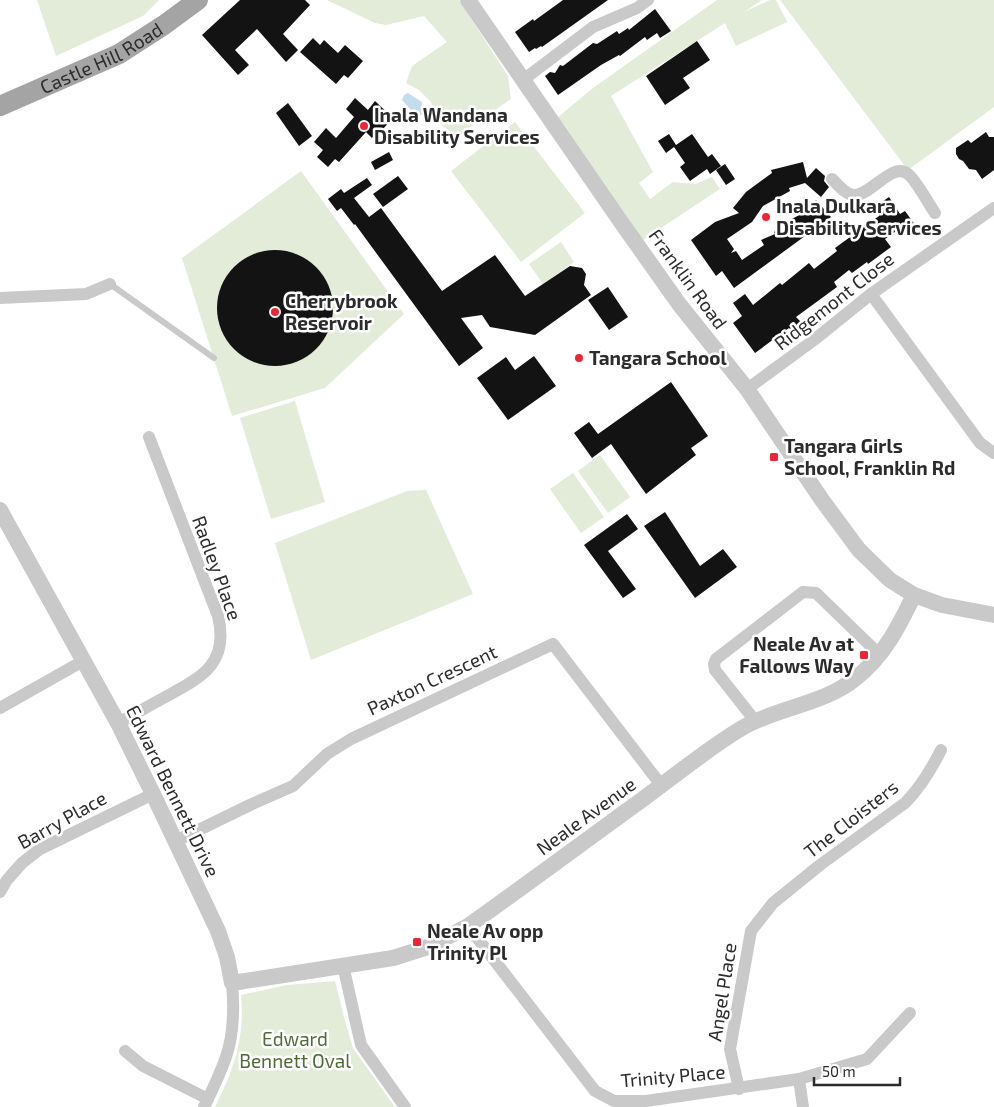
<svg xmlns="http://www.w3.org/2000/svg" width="994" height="1107" font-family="'Exo 2',sans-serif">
<rect width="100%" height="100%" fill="#fff"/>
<g fill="#e3ebd9">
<polygon points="37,0 159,0 143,16 56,56"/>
<polygon points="327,0 459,0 508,76 511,99 456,137 439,123 431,102 419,90 406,83 412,66 447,42 424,16 386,25 375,23"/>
<polygon points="717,0 762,0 744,12 770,0 776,0 787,22 736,46 725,23 611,96 653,172 639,183 650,199 673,182 695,184 712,177 720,189 643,240 558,117 593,88"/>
<polygon points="780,0 994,0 994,107 908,170"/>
<polygon points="515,122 585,213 521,262 451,171"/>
<polygon points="301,171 404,314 325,388 232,416 182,258"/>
<polygon points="561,242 574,262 543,284 529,264"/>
<polygon points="295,401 325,502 271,519 240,418"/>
<polygon points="600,455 630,497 608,513 578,471"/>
<polygon points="573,473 604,517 581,533 550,489"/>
<polygon points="426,490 473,594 311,660 275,543 407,491"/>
<path d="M335 981 346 1025 353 1048 395 1107H215C234 1069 245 1039 241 995L287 985Z"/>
</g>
<polygon fill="#c4ddec" points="408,93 422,102 422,115 416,116 402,100 404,95"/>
<g fill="#131313">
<polygon points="240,0 305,0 310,5 283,34 298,50 286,62 257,29 235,50 249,65 238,75 202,35"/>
<polygon points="563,0 608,0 542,47 541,46 536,49 535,48 529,52 515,32 533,19 534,21"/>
<polygon points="655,9 671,31 660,38 657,33 647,40 645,37 620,56 619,55 601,65 558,95 545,76 550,72 555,73 560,65 563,66 593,43 597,44 617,31 619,34 628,28 629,30"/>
<polygon points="313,38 320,45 324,40 338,53 345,45 363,61 348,78 344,75 336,84 300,52"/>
<polygon points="697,41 710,60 683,78 690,88 665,105 646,76"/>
<polygon points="355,98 368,110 375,101 393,118 383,129 381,128 372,138 366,132 339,162 335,159 328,167 317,157 323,150 314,142 326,128 336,138 354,117 346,109"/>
<polygon points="288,103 312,136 299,146 276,113"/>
<polygon points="986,132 989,137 994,137 994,170 982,179 976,170 969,169 963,161 959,159 956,154 956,148 968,140 971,143"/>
<polygon points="669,134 676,145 692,134 708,157 712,154 721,166 710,174 707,169 690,181 680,167 685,163 674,147 666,153 658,141"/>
<polygon points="389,152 393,160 375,170 371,162"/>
<polygon points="803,162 807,178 816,168 825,176 824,181 829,187 821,197 805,183 789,188 790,191 763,206 752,222 727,239 734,249 731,253 736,251 742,260 764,245 761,240 775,234 774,232 788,221 805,212 804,210 816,200 831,217 734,288 722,271 716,276 691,240 715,222 739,213 733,208 746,192 772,173 771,170"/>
<polygon points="725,164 735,179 726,185 716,170"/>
<polygon points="398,176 408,189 383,207 373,194"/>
<polygon points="367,178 372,185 354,198 369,217 381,208 442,291 495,255 525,296 570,266 582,268 586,274 584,285 591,295 535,335 490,327 482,315 461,318 483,348 459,366 355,224 354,225 341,208 337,211 328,199 341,189 344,193"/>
<polygon points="889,197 900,214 905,211 918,229 908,236 902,227 885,239 891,247 868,264 867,262 852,273 849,270 834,282 837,287 796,317 801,322 791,330 789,328 755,353 733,323 742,316 733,303 745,294 753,305 780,283 782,285 809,263 814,269 837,251 835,248 879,216 879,204"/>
<circle cx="275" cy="308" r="58"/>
<polygon points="608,287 628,317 609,330 588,300"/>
<polygon points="534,356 556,386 508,420 477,378 506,357 515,370"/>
<polygon points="671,382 708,436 691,448 696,455 646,494 611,444 592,458 574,433 589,422 598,434"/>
<polygon points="665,512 700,566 723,549 737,567 695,598 644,526"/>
<polygon points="627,514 638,529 608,551 636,589 623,598 584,545"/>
</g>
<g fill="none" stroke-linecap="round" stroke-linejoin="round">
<polyline stroke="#c9c9c9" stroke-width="6" points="110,284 214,358"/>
<g stroke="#c9c9c9" stroke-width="12">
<polyline points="523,80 593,27 637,8 648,0"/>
<path d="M832 179C837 184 846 195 854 195 871 196 892 161 908 174 916 180 928 203 935 213"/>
<polyline points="871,294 980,443 994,453"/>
<polyline points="0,298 86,294 110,284"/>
<polyline points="747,389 814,340 871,294 994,208"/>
<polyline points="0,708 83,661"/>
<polyline points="756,722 715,670 714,664 716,659 803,592 816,593 880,655"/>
<path d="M118 723C135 714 152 704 169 695 204 676 229 662 218 616L149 437"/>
<polyline points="176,841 252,804 293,786 327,754 351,739 553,644 661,785"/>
<polyline points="0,892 7,880 22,863 40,849 153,794"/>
<polyline points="468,926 595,1091 614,1101 646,1101 799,1079 867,1059 910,1013"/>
<polyline points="343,965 361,1045 405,1107"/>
<polyline points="125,1051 143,1066 208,1099"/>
<polyline points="799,1079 803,1107"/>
<path d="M739 1089 730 1049 751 931 773 903 820 865 905 803C921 787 931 770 941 750"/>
<path d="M204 1107C212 1091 220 1074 226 1057 234 1034 234 1006 232 983"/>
</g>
<g stroke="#c9c9c9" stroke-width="16">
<polyline points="468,0 621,222 679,304 747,389 822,500 859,550 890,580 914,595 942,605 994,615"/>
<path d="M0 510 118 723 153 794 218 931 227 957 232 983 393 958 431 946 468 926C527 884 585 841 643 799 676 775 707 749 742 728 778 707 823 705 856 678 884 656 899 626 914 595"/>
</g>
<path stroke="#a4a4a4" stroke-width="20" id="s1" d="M0 106 119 54 164 25 198 0"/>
</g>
<g fill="#ec2635" stroke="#fff" stroke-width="2">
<circle cx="364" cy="126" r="5"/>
<circle cx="766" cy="217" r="5"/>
<circle cx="275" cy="312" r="5"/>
<circle cx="579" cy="358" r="5"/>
<rect x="769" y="452" width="10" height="10" rx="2.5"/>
<rect x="859" y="650" width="10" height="10" rx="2.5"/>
<rect x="412" y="937" width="10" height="10" rx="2.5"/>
</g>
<g text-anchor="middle" stroke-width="5" stroke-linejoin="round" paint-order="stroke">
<g font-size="19" fill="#2c2c2c" stroke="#fff">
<text dy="7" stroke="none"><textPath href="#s1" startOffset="112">Castle Hill Road</textPath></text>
<text transform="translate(688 279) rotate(54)" y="7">Franklin Road</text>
<text transform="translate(834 301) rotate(-38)" y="7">Ridgemont Close</text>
<text transform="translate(217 568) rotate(70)" y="7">Radley Place</text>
<text transform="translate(432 680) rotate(-25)" y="7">Paxton Crescent</text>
<text transform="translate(173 791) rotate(64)" y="7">Edward Bennett Drive</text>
<text transform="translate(586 816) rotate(-36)" y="7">Neale Avenue</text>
<text transform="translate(851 819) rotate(-38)" y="7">The Cloisters</text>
<text transform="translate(62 820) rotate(-29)" y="7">Barry Place</text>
<text transform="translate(722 992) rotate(-81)" y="7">Angel Place</text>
<text transform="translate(673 1076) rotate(-5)" y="7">Trinity Place</text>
</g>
<g font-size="19" font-weight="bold" fill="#2c2c2c" stroke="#fff" text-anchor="start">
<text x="374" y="122">Inala Wandana<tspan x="374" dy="22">Disability Services</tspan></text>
<text x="776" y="213">Inala Dulkara<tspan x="776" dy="22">Disability Services</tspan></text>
<text x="285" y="308">Cherrybrook<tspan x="285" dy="22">Reservoir</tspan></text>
<text x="589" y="365">Tangara School</text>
<text x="784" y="453">Tangara Girls<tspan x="784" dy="22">School, Franklin Rd</tspan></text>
<text x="854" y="651" text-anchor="end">Neale Av at<tspan x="854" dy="22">Fallows Way</tspan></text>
<text x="427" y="938">Neale Av opp<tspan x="427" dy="22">Trinity Pl</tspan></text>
</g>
<g font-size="19" fill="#506a38" stroke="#fff">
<text x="295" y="1046">Edward<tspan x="295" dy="22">Bennett Oval</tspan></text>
</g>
</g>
<path d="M814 1077v8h86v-8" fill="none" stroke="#2c2c2c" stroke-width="2.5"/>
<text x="822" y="1077" font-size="15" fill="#2c2c2c" stroke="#ffffff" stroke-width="4" paint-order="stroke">50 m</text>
</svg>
